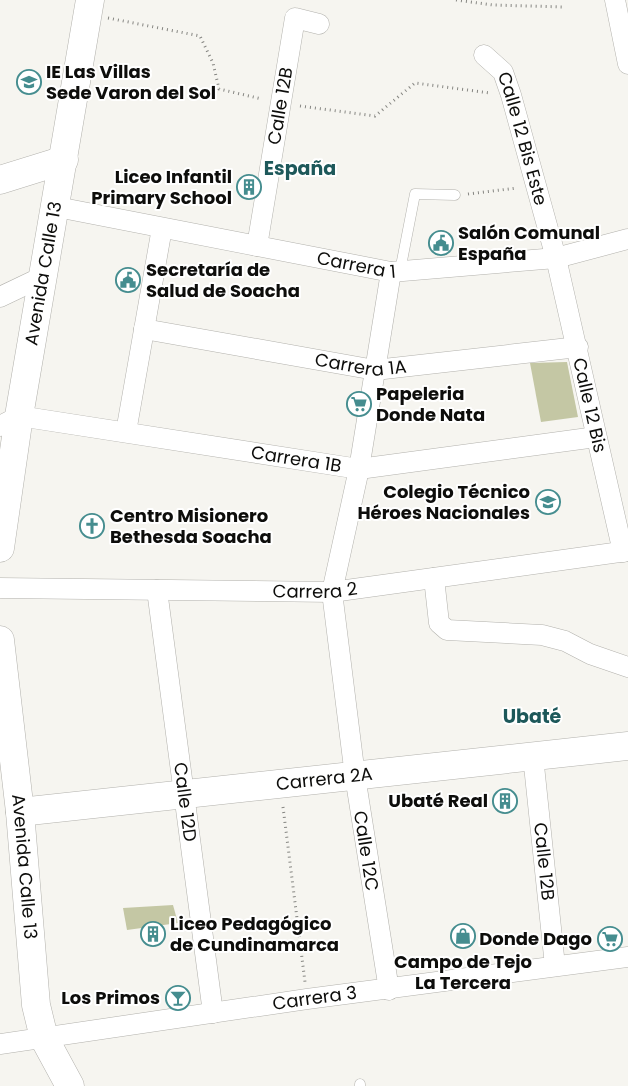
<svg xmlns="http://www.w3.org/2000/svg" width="628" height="1086" font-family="Poppins,sans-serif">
<rect width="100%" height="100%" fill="#f6f5f0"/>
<g fill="#c4c7a4">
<polygon points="567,362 578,417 541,422 530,363"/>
<polygon points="173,905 178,923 127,930 123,908"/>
</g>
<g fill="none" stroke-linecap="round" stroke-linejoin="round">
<defs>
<g id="lane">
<polyline points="400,271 415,194 455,195"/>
<polyline points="360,1084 360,1086"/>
</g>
<g id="street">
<polyline points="615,0 628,64"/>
<path id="s1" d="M484 55 503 72 511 95 556 258 623 552"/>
<path id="s2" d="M57 207 391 272 556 258 628 239"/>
<path id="s3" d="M257 246 295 18 319 24"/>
<polyline points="0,297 44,276"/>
<path id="s4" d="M144 329 375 370 578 347"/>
<path id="s5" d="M0 426 19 416 359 469 596 437"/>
<polyline points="126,432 162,228"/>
<polyline points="434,578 439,623 447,630 542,635 565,641 590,654 628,667"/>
<path id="s6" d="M0 588 332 592 628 551"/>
<path id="s7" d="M157 590 213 1013"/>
<path id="s8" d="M533 756 555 966"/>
<polyline points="389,990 355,776 332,592 359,469 391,272"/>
<path id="s9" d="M0 1044 307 999 628 957"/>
</g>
<g id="secondary">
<polyline points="0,180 64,160"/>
<path id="s10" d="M0 548 19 416 90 0"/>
<path id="s11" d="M0 640 20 812 36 1005 44 1038 70 1086"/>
<path id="s12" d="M20 812 628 746"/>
</g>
</defs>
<use href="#lane" stroke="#b2b1ac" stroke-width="11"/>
<use href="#street" stroke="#b2b1ac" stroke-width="21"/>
<use href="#secondary" stroke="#b2b1ac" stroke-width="29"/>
<g stroke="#868682" stroke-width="3" stroke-dasharray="1 4" stroke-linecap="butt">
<polyline points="456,0 493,5 564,7"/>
<polyline points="108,18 200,36 213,63 219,89 262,99"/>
<polyline points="300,106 375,116 415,83 490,93"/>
<polyline points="468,194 517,188"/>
<polyline points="283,807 305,982"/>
</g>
<use href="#lane" stroke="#fff" stroke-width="10"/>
<use href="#street" stroke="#fff" stroke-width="20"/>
<use href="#secondary" stroke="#fff" stroke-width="28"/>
</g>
<defs>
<symbol id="school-ring" viewBox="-11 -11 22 22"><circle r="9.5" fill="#fff" stroke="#458d8f" stroke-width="1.5"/><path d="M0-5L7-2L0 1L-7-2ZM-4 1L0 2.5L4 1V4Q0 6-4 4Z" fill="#458d8f"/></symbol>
<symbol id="building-ring" viewBox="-11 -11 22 22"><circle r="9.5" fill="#fff" stroke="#458d8f" stroke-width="1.5"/><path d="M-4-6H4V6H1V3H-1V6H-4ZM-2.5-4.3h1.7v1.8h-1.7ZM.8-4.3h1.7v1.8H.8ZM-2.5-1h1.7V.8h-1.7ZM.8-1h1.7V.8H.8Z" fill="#458d8f"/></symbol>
<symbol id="civic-ring" viewBox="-11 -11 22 22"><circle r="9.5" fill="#fff" stroke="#458d8f" stroke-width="1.5"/><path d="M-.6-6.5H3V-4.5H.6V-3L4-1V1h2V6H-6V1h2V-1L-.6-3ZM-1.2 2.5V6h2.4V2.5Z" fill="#458d8f"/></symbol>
<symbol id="supermarket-ring" viewBox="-11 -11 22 22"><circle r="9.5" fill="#fff" stroke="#458d8f" stroke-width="1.5"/><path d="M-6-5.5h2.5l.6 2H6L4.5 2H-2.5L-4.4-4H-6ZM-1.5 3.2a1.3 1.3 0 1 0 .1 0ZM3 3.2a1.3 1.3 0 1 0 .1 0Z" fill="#458d8f"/></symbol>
<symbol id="church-ring" viewBox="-11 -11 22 22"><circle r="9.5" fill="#fff" stroke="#458d8f" stroke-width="1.5"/><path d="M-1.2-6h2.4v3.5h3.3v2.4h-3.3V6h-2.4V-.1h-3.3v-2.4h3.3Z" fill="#458d8f"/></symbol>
<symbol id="shop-ring" viewBox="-11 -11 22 22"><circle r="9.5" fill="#fff" stroke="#458d8f" stroke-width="1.5"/><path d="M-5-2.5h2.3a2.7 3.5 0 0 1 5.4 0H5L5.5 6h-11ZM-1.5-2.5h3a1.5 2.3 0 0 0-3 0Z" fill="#458d8f"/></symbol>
<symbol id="bar-ring" viewBox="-11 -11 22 22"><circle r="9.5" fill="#fff" stroke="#458d8f" stroke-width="1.5"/><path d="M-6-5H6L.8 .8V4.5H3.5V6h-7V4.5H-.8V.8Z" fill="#458d8f"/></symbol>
</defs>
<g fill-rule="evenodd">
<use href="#school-ring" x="15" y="68" width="28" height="28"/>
<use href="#building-ring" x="235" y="173" width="28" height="28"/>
<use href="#civic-ring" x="427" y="229" width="28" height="28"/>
<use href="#civic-ring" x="114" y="266" width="28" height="28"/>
<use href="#supermarket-ring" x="345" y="390" width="28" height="28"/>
<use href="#school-ring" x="534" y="488" width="28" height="28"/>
<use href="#church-ring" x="78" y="512" width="28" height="28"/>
<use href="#building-ring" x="491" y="787" width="28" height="28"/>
<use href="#building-ring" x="139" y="920" width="28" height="28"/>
<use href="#shop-ring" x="449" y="922" width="28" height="28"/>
<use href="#supermarket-ring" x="596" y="925" width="28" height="28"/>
<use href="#bar-ring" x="164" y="984" width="28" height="28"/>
</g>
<g text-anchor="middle" stroke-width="4" stroke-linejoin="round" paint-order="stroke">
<g font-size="18" font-weight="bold" fill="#0d0d0b" stroke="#fff" text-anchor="start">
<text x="46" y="78">IE Las Villas<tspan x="46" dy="21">Sede Varon del Sol</tspan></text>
<text x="232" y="183" text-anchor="end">Liceo Infantil<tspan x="232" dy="21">Primary School</tspan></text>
<text x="458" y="239">Salón Comunal<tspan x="458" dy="21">España</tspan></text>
<text x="146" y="276">Secretaría de<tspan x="146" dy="21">Salud de Soacha</tspan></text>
<text x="376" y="400">Papeleria<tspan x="376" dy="21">Donde Nata</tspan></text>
<text x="530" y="498" text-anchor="end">Colegio Técnico<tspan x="530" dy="21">Héroes Nacionales</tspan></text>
<text x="110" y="522">Centro Misionero<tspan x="110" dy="21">Bethesda Soacha</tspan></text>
<text x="488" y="807" text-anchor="end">Ubaté Real</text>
<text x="170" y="930">Liceo Pedagógico<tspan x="170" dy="21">de Cundinamarca</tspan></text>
<text x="592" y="945" text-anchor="end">Donde Dago</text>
<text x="463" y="968" text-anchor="middle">Campo de Tejo<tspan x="463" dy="21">La Tercera</tspan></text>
<text x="160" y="1004" text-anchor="end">Los Primos</text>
</g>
<g font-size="18" fill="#0d0d0b" stroke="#fff">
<text dy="6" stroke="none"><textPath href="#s3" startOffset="142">Calle 12B</textPath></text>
<text dy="6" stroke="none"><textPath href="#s1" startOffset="95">Calle 12 Bis Este</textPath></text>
<text dy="6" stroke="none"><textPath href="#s2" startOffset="305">Carrera 1</textPath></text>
<text dy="6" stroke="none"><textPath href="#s10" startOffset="278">Avenida Calle 13</textPath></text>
<text dy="6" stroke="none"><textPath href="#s4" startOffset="220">Carrera 1A</textPath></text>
<text dy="6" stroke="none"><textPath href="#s1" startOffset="370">Calle 12 Bis</textPath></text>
<text dy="6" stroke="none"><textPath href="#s5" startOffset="302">Carrera 1B</textPath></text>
<text dy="6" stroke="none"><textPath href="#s6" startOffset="315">Carrera 2</textPath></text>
<text dy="6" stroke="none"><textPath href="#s12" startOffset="306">Carrera 2A</textPath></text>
<text dy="6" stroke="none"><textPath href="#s7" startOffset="214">Calle 12D</textPath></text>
<text transform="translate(366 851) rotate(81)" y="6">Calle 12C</text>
<text dy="6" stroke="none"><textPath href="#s8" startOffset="106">Calle 12B</textPath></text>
<text dy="6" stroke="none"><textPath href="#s11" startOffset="228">Avenida Calle 13</textPath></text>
<text dy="6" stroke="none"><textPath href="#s9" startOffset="318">Carrera 3</textPath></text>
</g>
<g font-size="19" font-weight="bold" fill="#1d585a" stroke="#fff">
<text x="300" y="175">España</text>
<text x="532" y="723">Ubaté</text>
</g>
</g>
</svg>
